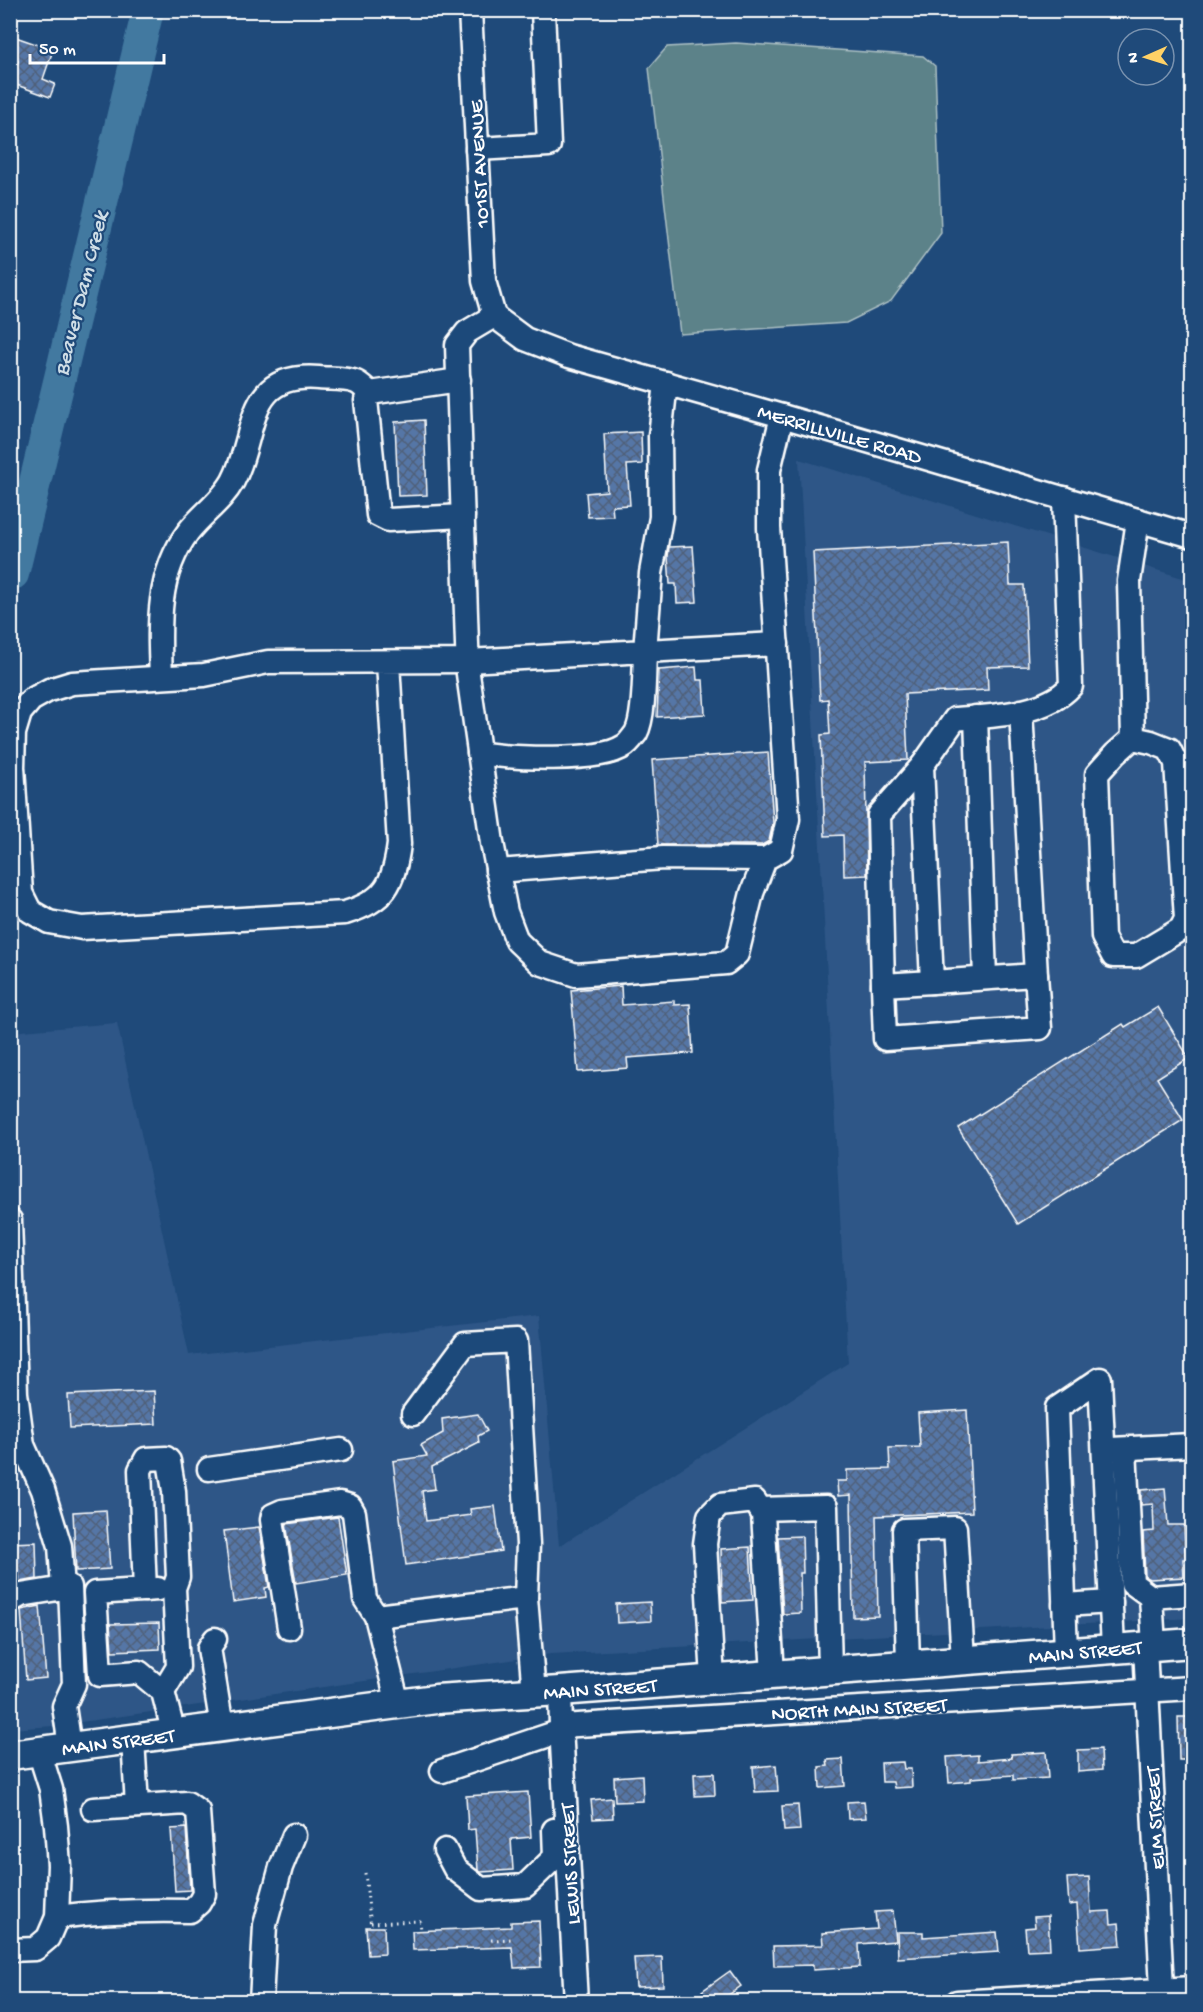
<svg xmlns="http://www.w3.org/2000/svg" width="1203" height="2012" font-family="'Gochi Hand',sans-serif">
<defs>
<pattern id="building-cross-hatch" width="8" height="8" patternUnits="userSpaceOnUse" patternTransform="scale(1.5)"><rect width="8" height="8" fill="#5576a6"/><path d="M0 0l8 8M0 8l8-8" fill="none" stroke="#506179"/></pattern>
</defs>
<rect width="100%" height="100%" fill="#1f4a7a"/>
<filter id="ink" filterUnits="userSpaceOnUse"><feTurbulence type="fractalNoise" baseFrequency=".0167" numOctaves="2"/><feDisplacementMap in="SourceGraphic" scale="12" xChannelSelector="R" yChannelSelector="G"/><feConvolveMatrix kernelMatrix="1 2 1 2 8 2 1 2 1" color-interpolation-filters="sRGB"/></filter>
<g filter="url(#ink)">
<polygon fill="#2f5787" points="799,459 1192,581 1192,1618 551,1654 53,1726 11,1729 11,1032 117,1023 189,1355 539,1316 559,1546 848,1363"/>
<polygon fill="#5b8289" stroke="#adc0c4" stroke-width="1.5" points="736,43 923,56 935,66 941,233 891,301 846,323 680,334 649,68 667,47"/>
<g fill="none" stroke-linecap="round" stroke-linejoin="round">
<polyline stroke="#4379a0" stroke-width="32" points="10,576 13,574 148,10"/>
</g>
<g fill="url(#building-cross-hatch)" stroke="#fff" stroke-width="1.5">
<polygon points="10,35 53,50 43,79 55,84 50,97 11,83 18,61 10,58"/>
<polygon points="424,420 427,495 398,496 395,422"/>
<polygon points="641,432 642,464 627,465 630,505 612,506 613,516 588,517 586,493 607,491 604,434"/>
<polygon points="1008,542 1010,585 1024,585 1028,666 987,667 988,690 905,694 908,760 865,762 867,875 844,876 843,835 825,836 821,735 830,734 828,699 820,700 813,552"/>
<polygon points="693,546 697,602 677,603 676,584 670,584 668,557 669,547"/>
<polygon points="696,667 697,680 703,680 705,714 657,717 659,670"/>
<polygon points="768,752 773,823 769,841 762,845 658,845 652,760"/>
<polygon points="621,986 622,1005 674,1001 674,1005 690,1004 693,1053 627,1058 628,1068 578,1072 571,990"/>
<polygon points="1158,1007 1189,1058 1157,1078 1183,1120 1018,1224 958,1128 1123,1024 1125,1027"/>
<polygon points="154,1391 156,1424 70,1428 68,1395"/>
<polygon points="967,1410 972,1512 876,1516 878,1616 853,1617 851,1495 838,1496 837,1481 847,1481 847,1470 890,1469 889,1448 920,1447 918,1413"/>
<polygon points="478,1414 487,1431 478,1436 479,1443 432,1467 435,1489 422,1491 426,1521 471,1515 470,1509 495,1506 501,1551 406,1565 393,1461 427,1456 421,1445 443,1433 442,1419"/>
<polygon points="1165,1488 1168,1525 1184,1525 1186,1559 1183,1559 1184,1577 1150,1579 1145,1576 1143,1532 1154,1531 1153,1504 1141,1505 1141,1490"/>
<polygon points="106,1510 110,1569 76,1571 73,1512"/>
<polygon points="338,1517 347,1575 296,1583 286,1524"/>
<polygon points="259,1527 269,1587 265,1588 266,1597 233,1602 224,1531"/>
<polygon points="802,1536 803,1573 800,1573 801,1613 783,1614 778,1537"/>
<polygon points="36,1542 37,1579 19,1582 19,1575 10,1576 10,1543"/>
<polygon points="750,1547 753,1600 722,1602 721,1549"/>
<polygon points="650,1602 651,1621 617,1623 616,1604"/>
<polygon points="40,1606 46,1678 26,1680 21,1610"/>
<polygon points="159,1623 160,1649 112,1651 110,1624"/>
<polygon points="1178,1717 1192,1717 1192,1760 1179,1760"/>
<polygon points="1101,1749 1102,1770 1078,1772 1078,1750"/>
<polygon points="1046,1752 1048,1778 1013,1780 1013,1775 971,1778 971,1781 949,1783 947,1757 978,1755 978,1761 1012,1758 1011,1754"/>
<polygon points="843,1759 845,1786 820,1788 819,1767 828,1766 827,1760"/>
<polygon points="903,1762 904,1769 911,1769 912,1787 894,1788 893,1782 882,1782 881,1763"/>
<polygon points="776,1765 778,1791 755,1792 753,1767"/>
<polygon points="714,1773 715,1795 695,1796 694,1774"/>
<polygon points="642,1775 643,1801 615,1802 614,1777"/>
<polygon points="528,1792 531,1837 511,1839 513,1870 481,1872 478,1870 475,1829 468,1830 466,1796"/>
<polygon points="612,1798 613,1818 593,1819 591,1800"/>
<polygon points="864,1801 866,1818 848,1819 847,1802"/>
<polygon points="798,1805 800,1830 784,1831 782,1806"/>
<polygon points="186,1828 190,1890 175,1891 171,1829"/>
<polygon points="1089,1877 1091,1912 1110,1911 1111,1924 1119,1923 1121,1945 1080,1948 1077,1904 1069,1905 1067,1878"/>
<polygon points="893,1911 896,1941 859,1944 860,1967 813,1970 813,1965 774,1966 773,1946 823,1945 822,1933 877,1929 875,1912"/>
<polygon points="1048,1916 1050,1949 1027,1950 1025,1928 1035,1927 1034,1917"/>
<polygon points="539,1921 541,1967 514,1968 512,1947 413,1950 412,1931 511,1927 511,1922"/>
<polygon points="366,1927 384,1927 385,1954 368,1955"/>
<polygon points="897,1932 923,1932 923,1937 997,1932 999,1952 898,1958"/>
<polygon points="662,1957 663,1986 636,1987 634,1958"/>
<polygon points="730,1971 741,1986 720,2001 710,2001 702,1991"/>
</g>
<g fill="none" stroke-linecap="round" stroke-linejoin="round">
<defs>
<g id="minor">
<polyline points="470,10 484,281 494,316"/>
<polyline points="477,149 549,145 543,10"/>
<polyline points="494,316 467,332 457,345 468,674 492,843 506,912 517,941 540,963 576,975 726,963 737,954 752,893 765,859 781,850 788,819 769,528 769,470 782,416"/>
<polyline points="494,316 525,339 569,356 782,416 1192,536"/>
<polyline points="459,380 370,393 366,400 378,515 388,520 463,516"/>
<path d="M388 663 399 844C394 884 385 901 345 913L82 928 49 922 30 911 21 893 13 767 14 733 20 713 31 700 49 690 72 683 204 675 268 662 468 661 645 651 651 573 661 517 660 436 666 383"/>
<path d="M161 677C159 626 156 575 188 532 202 514 222 501 233 481 258 434 243 372 319 378 330 379 346 378 356 382 361 384 366 390 370 393"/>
<path d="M1021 711 1036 975 932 982 922 766 955 719C991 716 1045 715 1071 686L1064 498"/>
<polyline points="976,717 985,978"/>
<polyline points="1133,738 1151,742 1169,749 1176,763 1186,919 1181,929 1136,956 1113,956 1103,937 1097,774 1115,754 1133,738 1129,581 1138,520"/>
<path d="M479 753C509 758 599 763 624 746 628 744 633 737 636 733 645 716 644 671 645 651L777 644"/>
<polyline points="922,766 879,815 883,985 932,982"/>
<polyline points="497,871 663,858 765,859"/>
<polyline points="883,985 885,1039 1040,1028 1036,975"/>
<polyline points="10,1220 16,1393 23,1445 43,1490 60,1546 63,1588"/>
<polyline points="413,1414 465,1344 516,1341 528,1544 526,1598"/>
<polyline points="1111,1449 1192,1445"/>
<polyline points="1125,1449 1132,1583 1151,1597"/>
<polyline points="209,1469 341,1450"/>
<polyline points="760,1509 826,1507 830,1670"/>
<polyline points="158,1589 95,1593 100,1675 139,1672 163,1692 174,1734"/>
<polyline points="145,1590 140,1470 146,1459 166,1458 169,1461 174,1491 178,1577 174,1588 178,1667 163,1692"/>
<polyline points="10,1601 21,1595 70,1587 74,1684 64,1706 70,1747"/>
<polyline points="1064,1605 1111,1602"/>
<polyline points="376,1616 526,1598 534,1693"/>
<polyline points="289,1628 272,1520 273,1515 282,1511 340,1503 350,1506 354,1513 365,1599 376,1616 398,1704"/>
<polyline points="215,1639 209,1648 222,1727"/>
<polyline points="1154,1645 1151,1597 1192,1594"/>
<polyline points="1145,1646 1162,1989"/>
<polyline points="1066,1652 1057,1408 1100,1379 1113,1648"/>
<polyline points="908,1663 904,1530 955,1528 963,1660"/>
<polyline points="713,1679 705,1544 709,1516 720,1505 755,1501 763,1514 773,1674"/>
<polyline points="560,1691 561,1726 1192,1688"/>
<polyline points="561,1726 576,2002"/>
<polyline points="133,1739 137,1806"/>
<polyline points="442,1771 561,1731"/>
<polyline points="445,1850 455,1869 481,1889 525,1886 555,1857 554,1830"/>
<path d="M57 1917C102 1911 145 1910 190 1911L199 1903 204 1894 198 1811 187 1803 93 1809"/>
<polyline points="10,1950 35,1949 48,1938 57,1917 59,1865 56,1826 51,1789 39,1751"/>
<polyline points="261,2002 265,1925 281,1867 294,1835"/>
<polyline points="957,2002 1192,1988"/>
</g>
<polyline id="major" points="10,1755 436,1699 560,1691 1192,1643"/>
</defs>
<use href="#minor" stroke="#fff" stroke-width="27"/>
<use href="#major" stroke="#fff" stroke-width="33"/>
<g stroke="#fff" stroke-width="3" stroke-dasharray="1.5 4.5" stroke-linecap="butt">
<polyline points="365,1873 371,1927"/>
<polyline points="371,1923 420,1921 421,1930"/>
<polyline points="491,1940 512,1939"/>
</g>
<use href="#minor" stroke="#1f4a7a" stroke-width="22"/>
<use href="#major" stroke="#1f4a7a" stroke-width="28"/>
</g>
</g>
<g text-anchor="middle" stroke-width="4.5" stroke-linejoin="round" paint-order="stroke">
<g font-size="21" fill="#fff" stroke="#1f4a7a">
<text transform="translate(478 164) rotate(-93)" y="7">101ST AVENUE</text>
<text transform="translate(840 433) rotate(16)" y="7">MERRILLVILLE ROAD</text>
<text transform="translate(1085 1651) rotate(-5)" y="7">MAIN STREET</text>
<text transform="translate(600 1688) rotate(-4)" y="7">MAIN STREET</text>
<text transform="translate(859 1708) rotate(-3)" y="7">NORTH MAIN STREET</text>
<text transform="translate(118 1741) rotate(-7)" y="7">MAIN STREET</text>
<text transform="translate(1154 1818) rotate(-93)" y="7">ELM STREET</text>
<text transform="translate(569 1864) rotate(-93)" y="7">LEWIS STREET</text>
</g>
<g font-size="22" font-style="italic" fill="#d0dee7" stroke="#1f4a7a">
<text transform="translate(79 293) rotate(-76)" y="8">Beaver Dam Creek</text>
</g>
</g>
<rect width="1203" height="2012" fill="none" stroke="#1f4a7a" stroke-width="36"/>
<rect x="18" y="18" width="1167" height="1976" fill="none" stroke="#fff" stroke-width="2" filter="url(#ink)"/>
<g transform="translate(1146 57) rotate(267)"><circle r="28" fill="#1f4a7a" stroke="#7992af" stroke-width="1.5"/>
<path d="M0-4.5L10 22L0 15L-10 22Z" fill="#ffd166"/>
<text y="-9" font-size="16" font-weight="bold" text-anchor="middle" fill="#ffffff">N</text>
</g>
<path d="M30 54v9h134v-9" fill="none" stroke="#ffffff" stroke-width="3"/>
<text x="39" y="54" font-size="18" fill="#ffffff" stroke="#1f4a7a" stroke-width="4.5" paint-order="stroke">50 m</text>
</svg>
